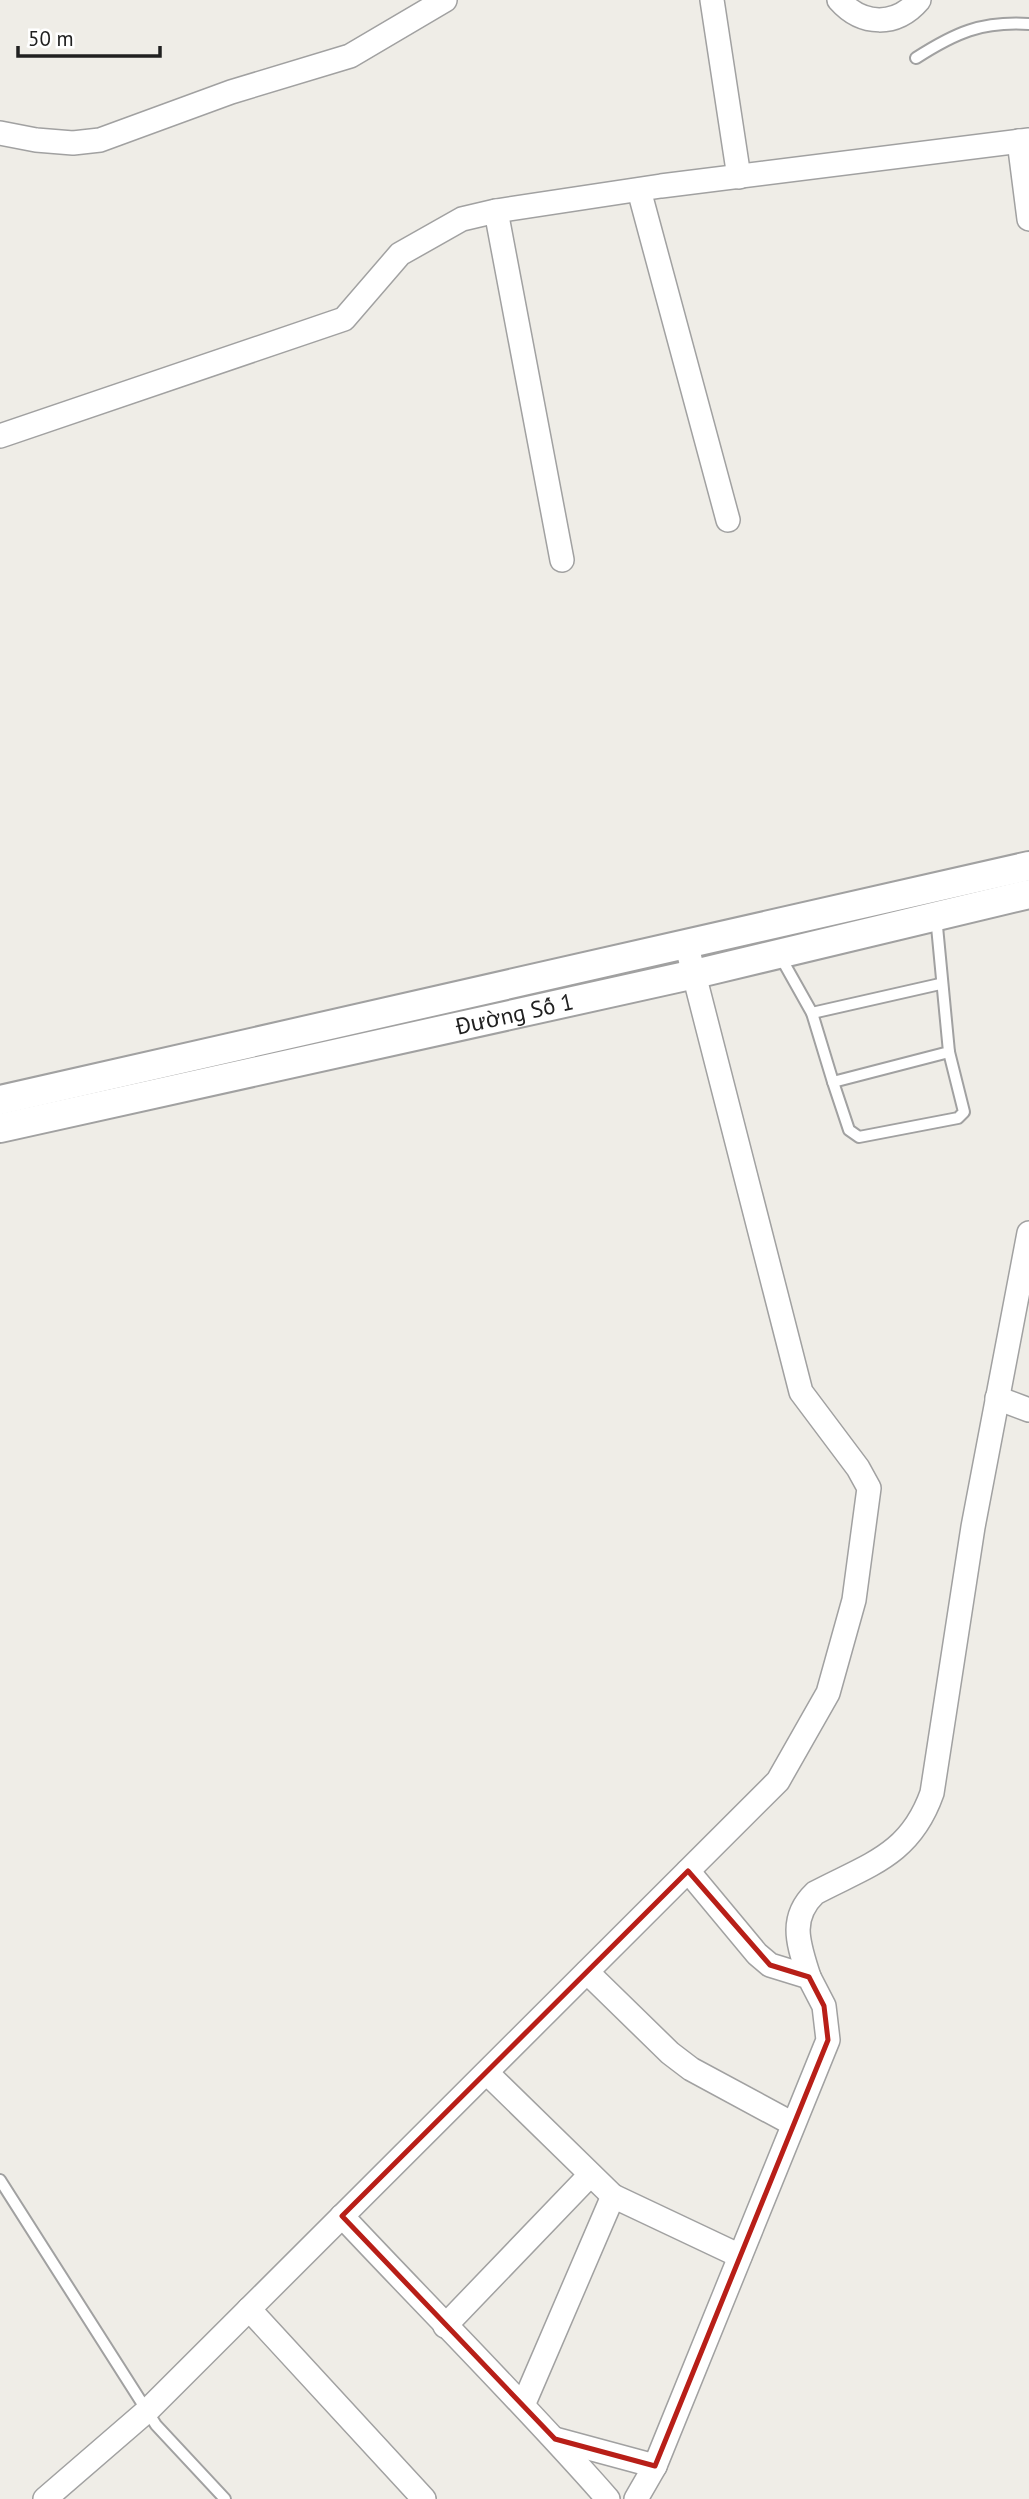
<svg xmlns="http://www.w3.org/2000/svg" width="1029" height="2499" font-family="'PT Sans',sans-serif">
<rect width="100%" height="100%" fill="#efede7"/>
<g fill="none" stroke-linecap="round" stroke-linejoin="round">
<defs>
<g id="service">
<path d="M916 58C955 33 981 21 1029 24"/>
<polyline points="780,956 812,1013 833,1082 949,1052 936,916"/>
<polyline points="812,1013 940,984"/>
<polyline points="833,1082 849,1130 859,1137 958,1118 964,1112 949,1052"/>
<polyline points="0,2180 156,2425 225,2499"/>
</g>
<g id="minor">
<polyline points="712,0 739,177"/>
<path d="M839 0C862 26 896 27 919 0"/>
<polyline points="0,133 36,140 73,143 100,140 231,92 350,56 445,0"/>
<polyline points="1019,141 1029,219"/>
<polyline points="639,190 728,520"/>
<polyline points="496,211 562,560"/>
<polyline points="0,436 344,319 400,254 462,219 496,211 661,186 1029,140"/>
<polyline points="997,1398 1029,1410"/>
<polyline points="587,1972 670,2053 691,2069 793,2124"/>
<path d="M809 1977C799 1945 788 1919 815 1893 870 1864 910 1855 932 1793L973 1527 1029 1233"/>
<polyline points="487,2073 613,2196 740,2256"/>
<path d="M342 2216C431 2311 522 2401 608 2499"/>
<polyline points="249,2309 424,2499"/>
<polyline points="445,2326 590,2175"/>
<polyline points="524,2403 613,2196"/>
<polyline points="555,2439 655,2466"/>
<polyline points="45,2499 148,2410 778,1781 828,1693 854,1600 869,1488 858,1468 801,1392 686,943"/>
<polyline points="636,2499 655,2466 828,2040 824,2006 809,1977 770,1965 757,1954 688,1871"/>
</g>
<g id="tertiary">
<polyline points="0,1100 1029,866"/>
<path id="s1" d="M0 1128 695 974 1029 894"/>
</g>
</defs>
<use href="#service" stroke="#a1a1a1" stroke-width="14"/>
<use href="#minor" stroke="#a1a1a1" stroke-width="26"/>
<use href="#tertiary" stroke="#a1a1a1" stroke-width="32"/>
<use href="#service" stroke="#fff" stroke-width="10"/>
<use href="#minor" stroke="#fff" stroke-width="23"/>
<use href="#tertiary" stroke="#fff" stroke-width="28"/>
</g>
<path fill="none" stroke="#b81f18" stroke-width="5" stroke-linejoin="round" d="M688 1871 770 1965 809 1977 824 2006 828 2040 655 2466 555 2439 342 2216Z"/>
<g text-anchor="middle" stroke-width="6" stroke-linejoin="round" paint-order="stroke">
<g font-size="23" fill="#202020" stroke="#fff">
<text dy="8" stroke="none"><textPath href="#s1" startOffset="527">Đường Số 1</textPath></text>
</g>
</g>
<path d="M18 46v10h142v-10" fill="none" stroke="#202020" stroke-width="3.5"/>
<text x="28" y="46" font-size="21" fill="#202020" stroke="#ffffff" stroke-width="5" paint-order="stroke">50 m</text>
</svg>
